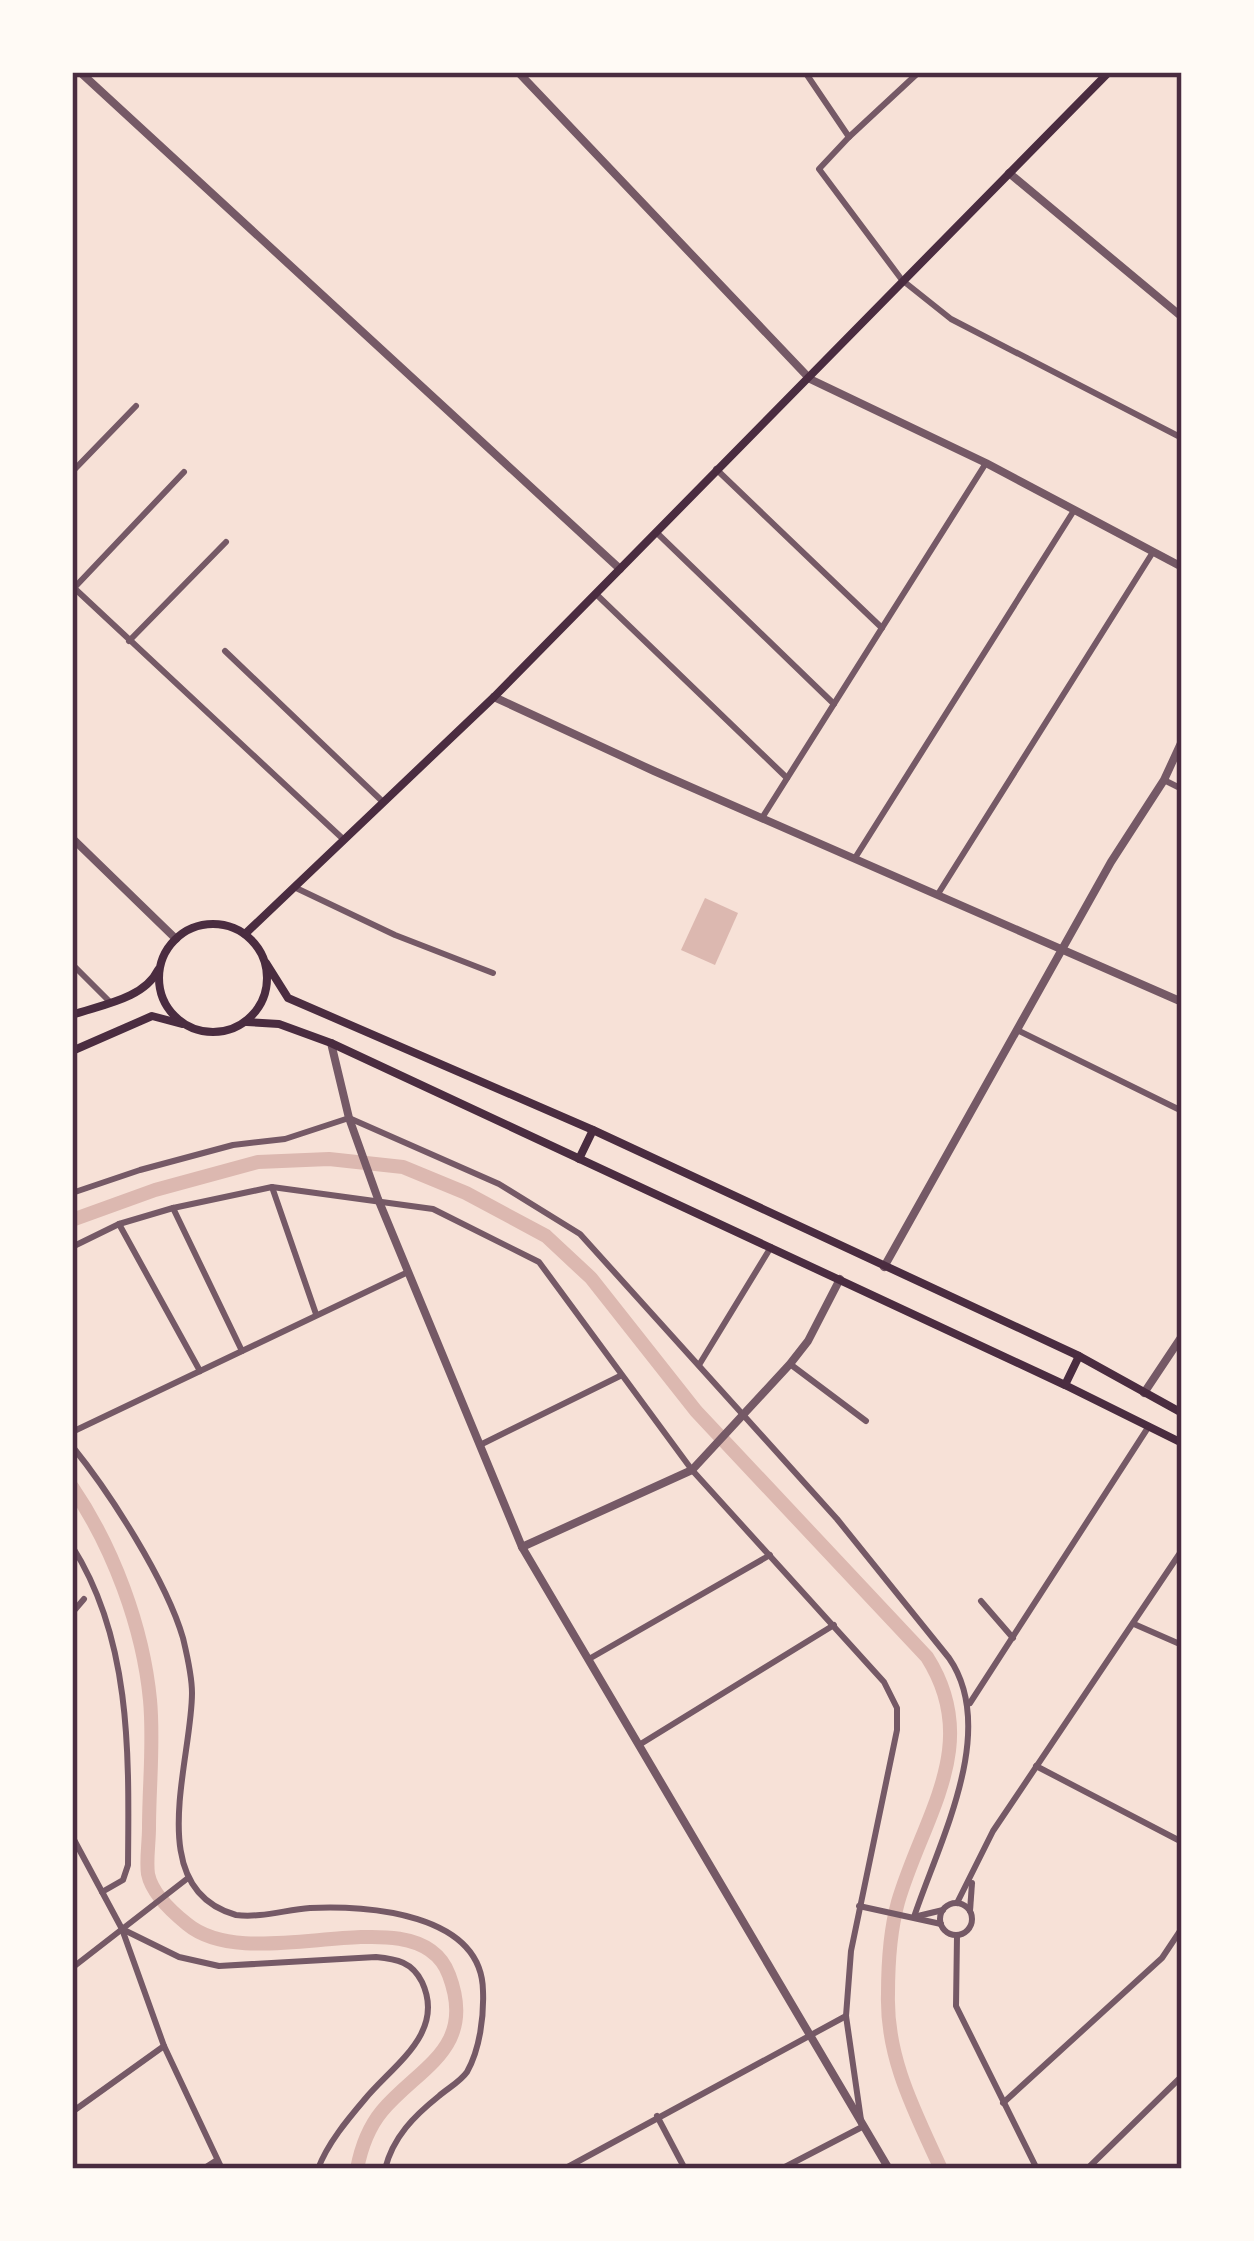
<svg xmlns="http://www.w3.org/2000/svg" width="1254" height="2241" font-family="'Playfair Display',serif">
<rect width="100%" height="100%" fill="#f7e1d7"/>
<polygon fill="#dcb8b0" points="705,898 738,913 715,965 681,950"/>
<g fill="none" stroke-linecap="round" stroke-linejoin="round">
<g stroke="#dcb8b0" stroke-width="14">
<path d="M72 1220 155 1190 258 1162 329 1159 403 1167 466 1193 546 1236 591 1278 696 1411 927 1657C983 1745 923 1816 898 1902 890 1931 888 1964 888 1994 886 2058 915 2112 941 2169"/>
<path d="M72 1487C113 1547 143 1627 150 1700 154 1742 149 1786 149 1828 149 1843 146 1860 148 1874 152 1894 172 1912 187 1924 253 1979 419 1892 449 1975 477 2049 419 2067 382 2111 368 2128 361 2148 357 2169"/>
</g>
<g stroke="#755966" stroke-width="6">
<polyline points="805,72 849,137 919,72"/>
<polyline points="849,137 819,169 902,280 951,319 1182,438"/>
<polyline points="716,469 882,628"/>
<polyline points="72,472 136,406"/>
<polyline points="656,532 834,704"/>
<polyline points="72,586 342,838"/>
<polyline points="74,588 184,472"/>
<polyline points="596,594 787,778"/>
<polyline points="129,641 226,542"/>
<polyline points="225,651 382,801"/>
<polyline points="1164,780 1182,789"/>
<polyline points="762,818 986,463"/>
<polyline points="855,858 1073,512"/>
<polyline points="294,887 395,935 493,973"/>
<polyline points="938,894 1153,552"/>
<polyline points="72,964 110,1002"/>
<polyline points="1017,1030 1182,1111"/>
<polyline points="272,1187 316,1314"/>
<path d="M72 1193 140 1170 233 1145 285 1139 349 1118 499 1184 580 1234 837 1519 949 1658C999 1730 939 1842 914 1917"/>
<polyline points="173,1208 242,1351"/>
<polyline points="119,1224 200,1371"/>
<polyline points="72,1247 119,1224 173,1208 272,1187 433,1209 539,1262 692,1470 884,1682 897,1708 897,1730 851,1951 846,2016 862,2127 781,2169"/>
<polyline points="790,1364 866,1421"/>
<polyline points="699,1365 771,1247"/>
<polyline points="72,1432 408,1272"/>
<polyline points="480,1445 620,1376"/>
<path d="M72 1446C110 1493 166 1580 183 1638 187 1655 192 1675 192 1693 192 1761 142 1889 236 1915 261 1918 285 1910 310 1908 367 1905 482 1913 483 1991 484 2016 480 2049 467 2072 460 2082 448 2088 439 2096 414 2116 393 2137 385 2169"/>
<path d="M72 1546C132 1640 129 1756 128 1865L123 1880 102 1892"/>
<polyline points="981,1601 1013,1638"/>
<polyline points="72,1613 84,1599"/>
<polyline points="1134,1624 1182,1645"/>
<polyline points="589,1659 770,1555"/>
<polyline points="970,1703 1149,1426"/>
<polyline points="639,1745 834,1625"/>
<polyline points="1036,1766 1182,1842"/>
<polyline points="72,1836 122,1929 164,2046 222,2169"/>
<circle cx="956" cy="1919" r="16"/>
<polyline points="957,1903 993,1831 1182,1550"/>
<polyline points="859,1906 941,1924"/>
<polyline points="970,1911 972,1883"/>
<polyline points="918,1916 943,1910"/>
<path d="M122 1929 179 1957 219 1966 376 1957C397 1959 412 1962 422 1982 446 2033 393 2065 365 2099 348 2119 327 2144 318 2169"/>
<polyline points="957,1936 956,2006 1037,2169"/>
<polyline points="72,1968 188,1878"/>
<polyline points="1003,2103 1162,1958 1182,1928"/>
<polyline points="72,2112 164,2046"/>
<polyline points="657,2116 685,2169"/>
<polyline points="203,2169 217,2160"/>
<polyline points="564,2169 846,2016"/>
<polyline points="1087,2169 1182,2076"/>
</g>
<g stroke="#755966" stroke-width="8">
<polyline points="80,72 620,569"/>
<polyline points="518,72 810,379 986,463 1182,567"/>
<polyline points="1009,173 1182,317"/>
<polyline points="494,697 654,771 1182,1002"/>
<polyline points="72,838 176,939"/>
<polyline points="331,1043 349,1118 378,1199 522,1547 889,2169"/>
<polyline points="884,1267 1111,862 1164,780 1182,741"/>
<polyline points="1144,1393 1182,1336"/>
<polyline points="522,1547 692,1470 790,1364 808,1341 840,1279"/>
</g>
<g stroke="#4a2c40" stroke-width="8">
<circle cx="213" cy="978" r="54"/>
<polyline points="245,934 494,697 1109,72"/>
<polyline points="266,963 288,998 593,1130 1079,1356 1182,1413"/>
<path d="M72 1015C100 1005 144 999 158 970"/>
<polyline points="247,1022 279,1024 331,1043 1065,1385 1182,1443"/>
<polyline points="72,1051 152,1016 182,1024"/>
<polyline points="579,1159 593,1130"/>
<polyline points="1065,1385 1079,1356"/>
</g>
</g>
<rect width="1254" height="2241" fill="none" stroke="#fffaf5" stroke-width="150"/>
<rect x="75" y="75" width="1104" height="2091" fill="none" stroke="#4a2c40" stroke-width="4.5"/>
</svg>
